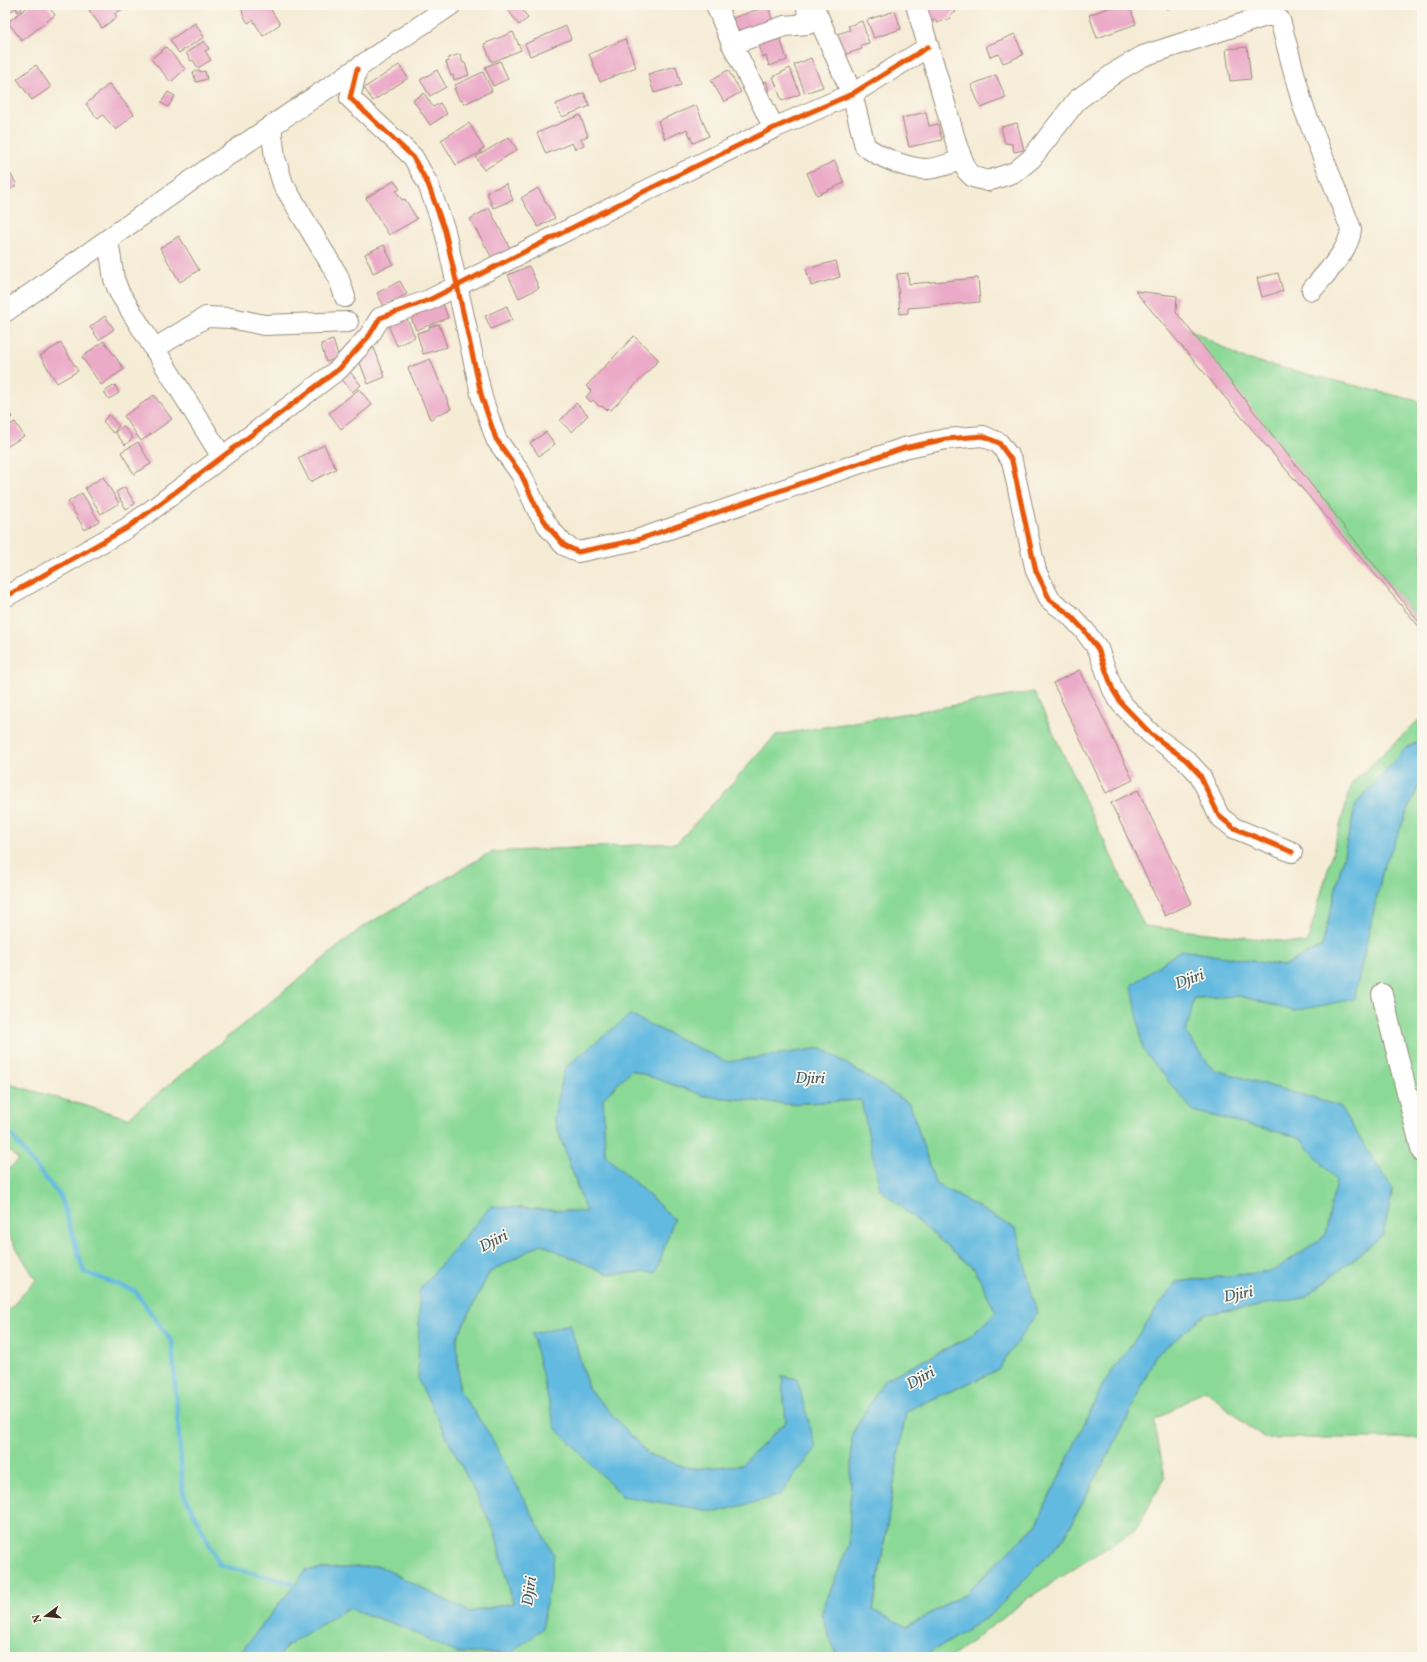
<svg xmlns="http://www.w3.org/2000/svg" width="1427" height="1662" font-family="Vollkorn,serif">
<rect width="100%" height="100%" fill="#fbf7ec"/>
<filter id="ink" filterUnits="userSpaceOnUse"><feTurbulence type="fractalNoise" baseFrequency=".025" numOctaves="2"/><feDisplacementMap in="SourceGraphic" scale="8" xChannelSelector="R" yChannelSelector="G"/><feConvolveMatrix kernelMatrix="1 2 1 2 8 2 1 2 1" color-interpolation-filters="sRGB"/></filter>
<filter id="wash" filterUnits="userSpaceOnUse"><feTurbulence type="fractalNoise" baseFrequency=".012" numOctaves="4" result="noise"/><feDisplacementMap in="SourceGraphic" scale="16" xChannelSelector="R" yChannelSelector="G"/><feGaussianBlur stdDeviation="0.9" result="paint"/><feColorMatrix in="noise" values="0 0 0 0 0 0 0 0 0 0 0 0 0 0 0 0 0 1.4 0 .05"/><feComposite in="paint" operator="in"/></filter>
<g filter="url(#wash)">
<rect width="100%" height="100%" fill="#f5ecd6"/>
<g fill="#8bd997" stroke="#63825a" fill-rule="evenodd">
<polygon points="1168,317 1242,358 1422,402 1422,628"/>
<polygon points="1034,692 1144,926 1307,944 1352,783 1422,717 1422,740 1406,748 1356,804 1322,946 1283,966 1181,950 1132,985 1193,1111 1299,1137 1337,1180 1325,1236 1273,1271 1176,1282 1103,1384 1037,1524 965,1594 906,1627 873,1611 906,1411 998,1370 1016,1229 935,1183 910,1104 822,1048 727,1062 630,1015 554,1119 586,1212 491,1206 418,1380 494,1530 513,1603 469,1612 379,1566 306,1570 237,1657 5,1657 5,1314 36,1280 5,1229 5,1172 19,1160 5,1147 5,1083 128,1118 361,928 491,852 677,843 776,735"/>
<polygon points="1422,785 1422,1438 1263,1438 1205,1390 1154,1421 1165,1477 1135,1530 1030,1597 951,1657 922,1657 991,1615 1064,1538 1126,1421 1155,1356 1206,1314 1304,1298 1383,1235 1339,1106 1212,1069 1186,1033 1194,998 1240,996 1294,1011 1354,998 1383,869 1417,789"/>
<path d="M631 1070 705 1096 787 1104 862 1100 881 1189 975 1270 996 1312 970 1337 884 1380 852 1434 849 1544 821 1614 837 1657H280L286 1646 348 1608 400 1626 542 1629 490 1435 459 1390 457 1338 489 1273 541 1244 608 1274 674 1219 605 1155 603 1099ZM570 1324 588 1388 648 1454 691 1469 742 1465 786 1422 782 1376 797 1379 779 1496H622L533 1334Z"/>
</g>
<g fill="#63bae0" stroke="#4f727f">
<polygon points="1422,740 1422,785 1417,789 1383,869 1354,999 1294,1011 1240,996 1194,998 1186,1033 1212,1069 1339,1106 1393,1189 1383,1235 1304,1298 1206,1314 1155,1356 1126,1421 1064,1538 991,1615 922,1657 837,1657 821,1614 849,1544 852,1434 884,1380 970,1337 996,1312 975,1270 880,1189 861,1100 787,1104 705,1096 631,1070 603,1099 605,1155 674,1219 656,1272 608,1274 541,1244 489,1273 457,1338 459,1390 490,1435 554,1555 542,1629 511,1653 457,1653 400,1626 348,1608 286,1646 280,1657 237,1657 306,1570 379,1566 469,1612 513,1603 494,1530 418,1380 419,1290 491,1206 586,1212 554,1118 565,1067 630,1015 727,1062 822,1048 910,1104 935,1183 1016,1229 1037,1313 998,1370 906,1411 873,1610 907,1627 965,1594 1037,1524 1103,1384 1176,1282 1273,1271 1325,1236 1336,1180 1299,1137 1193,1111 1143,1050 1132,985 1181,950 1283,966 1322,946 1356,804 1406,748"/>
<polygon points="570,1324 588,1388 648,1454 691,1469 741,1465 786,1422 782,1376 797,1379 816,1448 779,1496 717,1512 622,1496 555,1427 532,1334"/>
</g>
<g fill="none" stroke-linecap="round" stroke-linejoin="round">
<polyline stroke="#63bae0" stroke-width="4.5" points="5,1126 32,1162 61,1197 84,1272 135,1291 172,1342 183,1492 220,1565 292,1583 297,1588"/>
</g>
<g id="blocks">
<g fill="#ebaac8">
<polygon points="5,5 19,5 22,9 18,12 16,8 5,15"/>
<polygon points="30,5 47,5 55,15 22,41 8,22"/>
<polygon points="96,5 124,5 125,7 115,14 117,17 102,28 89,10"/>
<polygon points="248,5 268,5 280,24 263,36 253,20 248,23 242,13 243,12 241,9"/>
<polygon points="515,5 519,5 528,18 519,25 508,10"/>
<polygon points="721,5 741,5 723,12"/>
<polygon points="819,5 833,5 820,10"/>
<polygon points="924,5 953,5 956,12 950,15 951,18 937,23 936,20 930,22"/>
<polygon points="1116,5 1129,5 1136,24 1097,38 1089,15"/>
<polygon points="1166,5 1179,5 1167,9"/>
<polygon points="768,6 773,22 733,36 727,20"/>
<polygon points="895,11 901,29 874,38 867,20"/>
<polygon points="862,21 869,43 861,45 862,49 840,56 834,35 850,30 848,26"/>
<polygon points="195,23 204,37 179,53 170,40"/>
<polygon points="566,26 571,39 530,56 525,44"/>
<polygon points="778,31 787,60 769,66 766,56 763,57 757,39"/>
<polygon points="513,32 521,50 492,62 484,44"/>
<polygon points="1015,34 1023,55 1003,63 999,54 990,57 986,46"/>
<polygon points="625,39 636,67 600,82 589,54"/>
<polygon points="204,41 209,49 205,51 211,60 198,68 193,60 191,61 186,53"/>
<polygon points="166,47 185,69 171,82 151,59"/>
<polygon points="1247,47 1251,79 1230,81 1226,49"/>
<polygon points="460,54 463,63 465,63 469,75 454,80 453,75 451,76 446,62 449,61 448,58"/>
<polygon points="811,58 823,87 805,93 794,65"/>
<polygon points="500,61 508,79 493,86 485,67"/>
<polygon points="36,65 51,87 32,100 17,79"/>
<polygon points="399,65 408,78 373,101 364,88"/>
<polygon points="676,66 681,85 654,93 648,74"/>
<polygon points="790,68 800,94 782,101 773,77"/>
<polygon points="200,70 200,72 205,71 207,79 196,82 193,72"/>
<polygon points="437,70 446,87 430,96 420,80"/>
<polygon points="728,70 741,92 724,102 711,80"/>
<polygon points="483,72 492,91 464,104 462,100 460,101 454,88 456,88 455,85"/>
<polygon points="996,75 1006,98 981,108 971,85"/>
<polygon points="766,81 769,91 757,94 754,84"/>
<polygon points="109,84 134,114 116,130 103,115 98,119 86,104"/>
<polygon points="168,92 175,96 168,107 161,103"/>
<polygon points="424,93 433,107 440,103 447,114 430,125 413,100"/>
<polygon points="584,93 590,106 562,117 556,104"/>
<polygon points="696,105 709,136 693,143 687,129 665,139 658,121"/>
<polygon points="926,112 929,126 938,124 942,140 909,147 902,118"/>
<polygon points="580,115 588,136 581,139 584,145 575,149 572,143 546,154 537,133"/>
<polygon points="469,123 484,148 480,150 481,152 456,165 441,140"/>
<polygon points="1017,123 1024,150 1014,152 1012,144 1005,143 1001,127"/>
<polygon points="509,137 517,150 484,170 476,157"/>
<polygon points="835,161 844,183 817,195 807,173"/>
<polygon points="5,165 17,185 5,193"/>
<polygon points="394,181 400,189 396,191 402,200 405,199 417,219 389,235 366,198"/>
<polygon points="506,184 513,200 493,208 487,192"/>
<polygon points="538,188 555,218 538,227 521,198"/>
<polygon points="489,208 510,248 492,258 470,219"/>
<polygon points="179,236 199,270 180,282 160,248"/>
<polygon points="384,245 393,264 373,273 365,254"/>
<polygon points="836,261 840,277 811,286 806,269"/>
<polygon points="529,266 539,288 519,298 508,275"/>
<polygon points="908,273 909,284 978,278 980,302 908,308 908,313 900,314 897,274"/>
<polygon points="1278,273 1283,291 1262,297 1257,278"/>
<polygon points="400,281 407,294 384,306 377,293"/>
<polygon points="1135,291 1177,296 1176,312 1422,626 1422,630"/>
<polygon points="442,301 448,318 416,330 409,313"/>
<polygon points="507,306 512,320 491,329 485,316"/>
<polygon points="404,312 415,337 397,346 386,320"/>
<polygon points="105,316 114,329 99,340 90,327"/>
<polygon points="439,324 447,347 423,354 417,333 430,329 429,327"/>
<polygon points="634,336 659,360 611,410 608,408 606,410 602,406 600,407 593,400 591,402 586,397 591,391 586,386"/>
<polygon points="333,340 339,358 326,362 321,344"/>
<polygon points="104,341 124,369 101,385 82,357"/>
<polygon points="61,343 78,371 57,383 40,356"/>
<polygon points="374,348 385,377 368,384 357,355"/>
<polygon points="430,359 451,409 433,417 434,418 430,419 408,368"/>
<polygon points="345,366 361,385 352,392 337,373"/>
<polygon points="115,385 119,393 109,399 104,392"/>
<polygon points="359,389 372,405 341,429 329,413"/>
<polygon points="154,395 172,419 141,441 124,416"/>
<polygon points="576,403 588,415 572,432 560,421"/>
<polygon points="5,406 12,417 5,421"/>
<polygon points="109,415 119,426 113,433 103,421"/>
<polygon points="15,422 24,436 5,448 5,428"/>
<polygon points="123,426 133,438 125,445 115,432"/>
<polygon points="546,432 555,444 539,456 530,443"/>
<polygon points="138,442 151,464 134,474 121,452"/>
<polygon points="324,445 336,469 310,482 298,458"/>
<polygon points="103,477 119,503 101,514 85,488"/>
<polygon points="125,487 135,504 126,509 116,492"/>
<polygon points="82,493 99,521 85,530 68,502"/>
<polygon points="1080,670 1133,780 1106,793 1053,683"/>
<polygon points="1138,790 1192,903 1165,916 1111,803"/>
</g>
</g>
</g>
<g filter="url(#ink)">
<use href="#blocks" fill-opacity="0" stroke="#988b7a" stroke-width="1"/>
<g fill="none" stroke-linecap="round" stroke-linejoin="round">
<defs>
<g id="minor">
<polyline points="716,5 732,44 774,128"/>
<path d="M813 5 852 94 865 146C879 157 908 169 926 169 937 169 951 163 962 160"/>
<path d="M916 5 936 72 957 146 967 171 973 177 988 181 1015 172 1031 159 1077 100 1119 70 1143 56 1266 16H1274L1280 20 1303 106 1351 229C1350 250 1325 274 1312 290"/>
<polyline points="732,44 785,26 808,24 807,5"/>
<polyline points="357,69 350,98 413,157 428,184 445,231 482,398 496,439 521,474 538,511 550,529 564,545 578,552 637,540 904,448 946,439 983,436 999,443 1012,461 1033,558 1036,571 1050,600 1069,614 1084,630 1098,649 1113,690 1121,703 1151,734 1186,760 1200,775 1219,816 1234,828 1292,852"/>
<polyline points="271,126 275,158 283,184 338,276 345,297"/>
<polyline points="108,240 114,279 119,292 222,457"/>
<polyline points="5,312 212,166 451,5"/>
<polyline points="154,349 206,317 231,318 264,325 348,322"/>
<polyline points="5,597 127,528 157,506 339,369 369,336 380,318 429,300 637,195 774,128 852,94 928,47"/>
<polyline points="1382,994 1422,1152"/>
</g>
</defs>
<use href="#minor" stroke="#988b7a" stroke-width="22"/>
<use href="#minor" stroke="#fff" stroke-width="20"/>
<defs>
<g id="cycleway">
<polyline points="357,69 350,98 413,157 428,184 445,231 482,398 496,439 521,474 538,511 550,529 564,545 578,552 637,540 904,448 946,439 983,436 999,443 1012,461 1033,558 1036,571 1050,600 1069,614 1084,630 1098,649 1113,690 1121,703 1151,734 1186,760 1200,775 1219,816 1234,828 1292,852"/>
<polyline points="5,597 127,528 157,506 339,369 369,336 380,318 429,300 637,195 774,128 852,94 928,47"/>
</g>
</defs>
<use href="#cycleway" stroke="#fbf7ec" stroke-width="8"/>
<use href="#cycleway" stroke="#e8590c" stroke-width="5"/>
</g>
</g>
<g text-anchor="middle" stroke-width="3.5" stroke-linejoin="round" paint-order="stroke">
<g font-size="16" font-style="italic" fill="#495c62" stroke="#fbf7ec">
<text transform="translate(1189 978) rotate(-20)" y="6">Djiri</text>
<text transform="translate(810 1077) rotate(1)" y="6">Djiri</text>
<text transform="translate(493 1240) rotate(-27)" y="6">Djiri</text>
<text transform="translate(1238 1293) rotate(-11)" y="6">Djiri</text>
<text transform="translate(920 1377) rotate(-29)" y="6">Djiri</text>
<text transform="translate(528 1591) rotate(-82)" y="6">Djiri</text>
</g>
</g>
<rect width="1427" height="1662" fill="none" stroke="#fbf7ec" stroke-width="20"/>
<g transform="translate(46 1616) rotate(254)" stroke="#fbf7ec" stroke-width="3" paint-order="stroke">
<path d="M0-3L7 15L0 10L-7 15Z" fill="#3b2a1e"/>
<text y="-6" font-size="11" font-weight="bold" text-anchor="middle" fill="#3b2a1e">N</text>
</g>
</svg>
